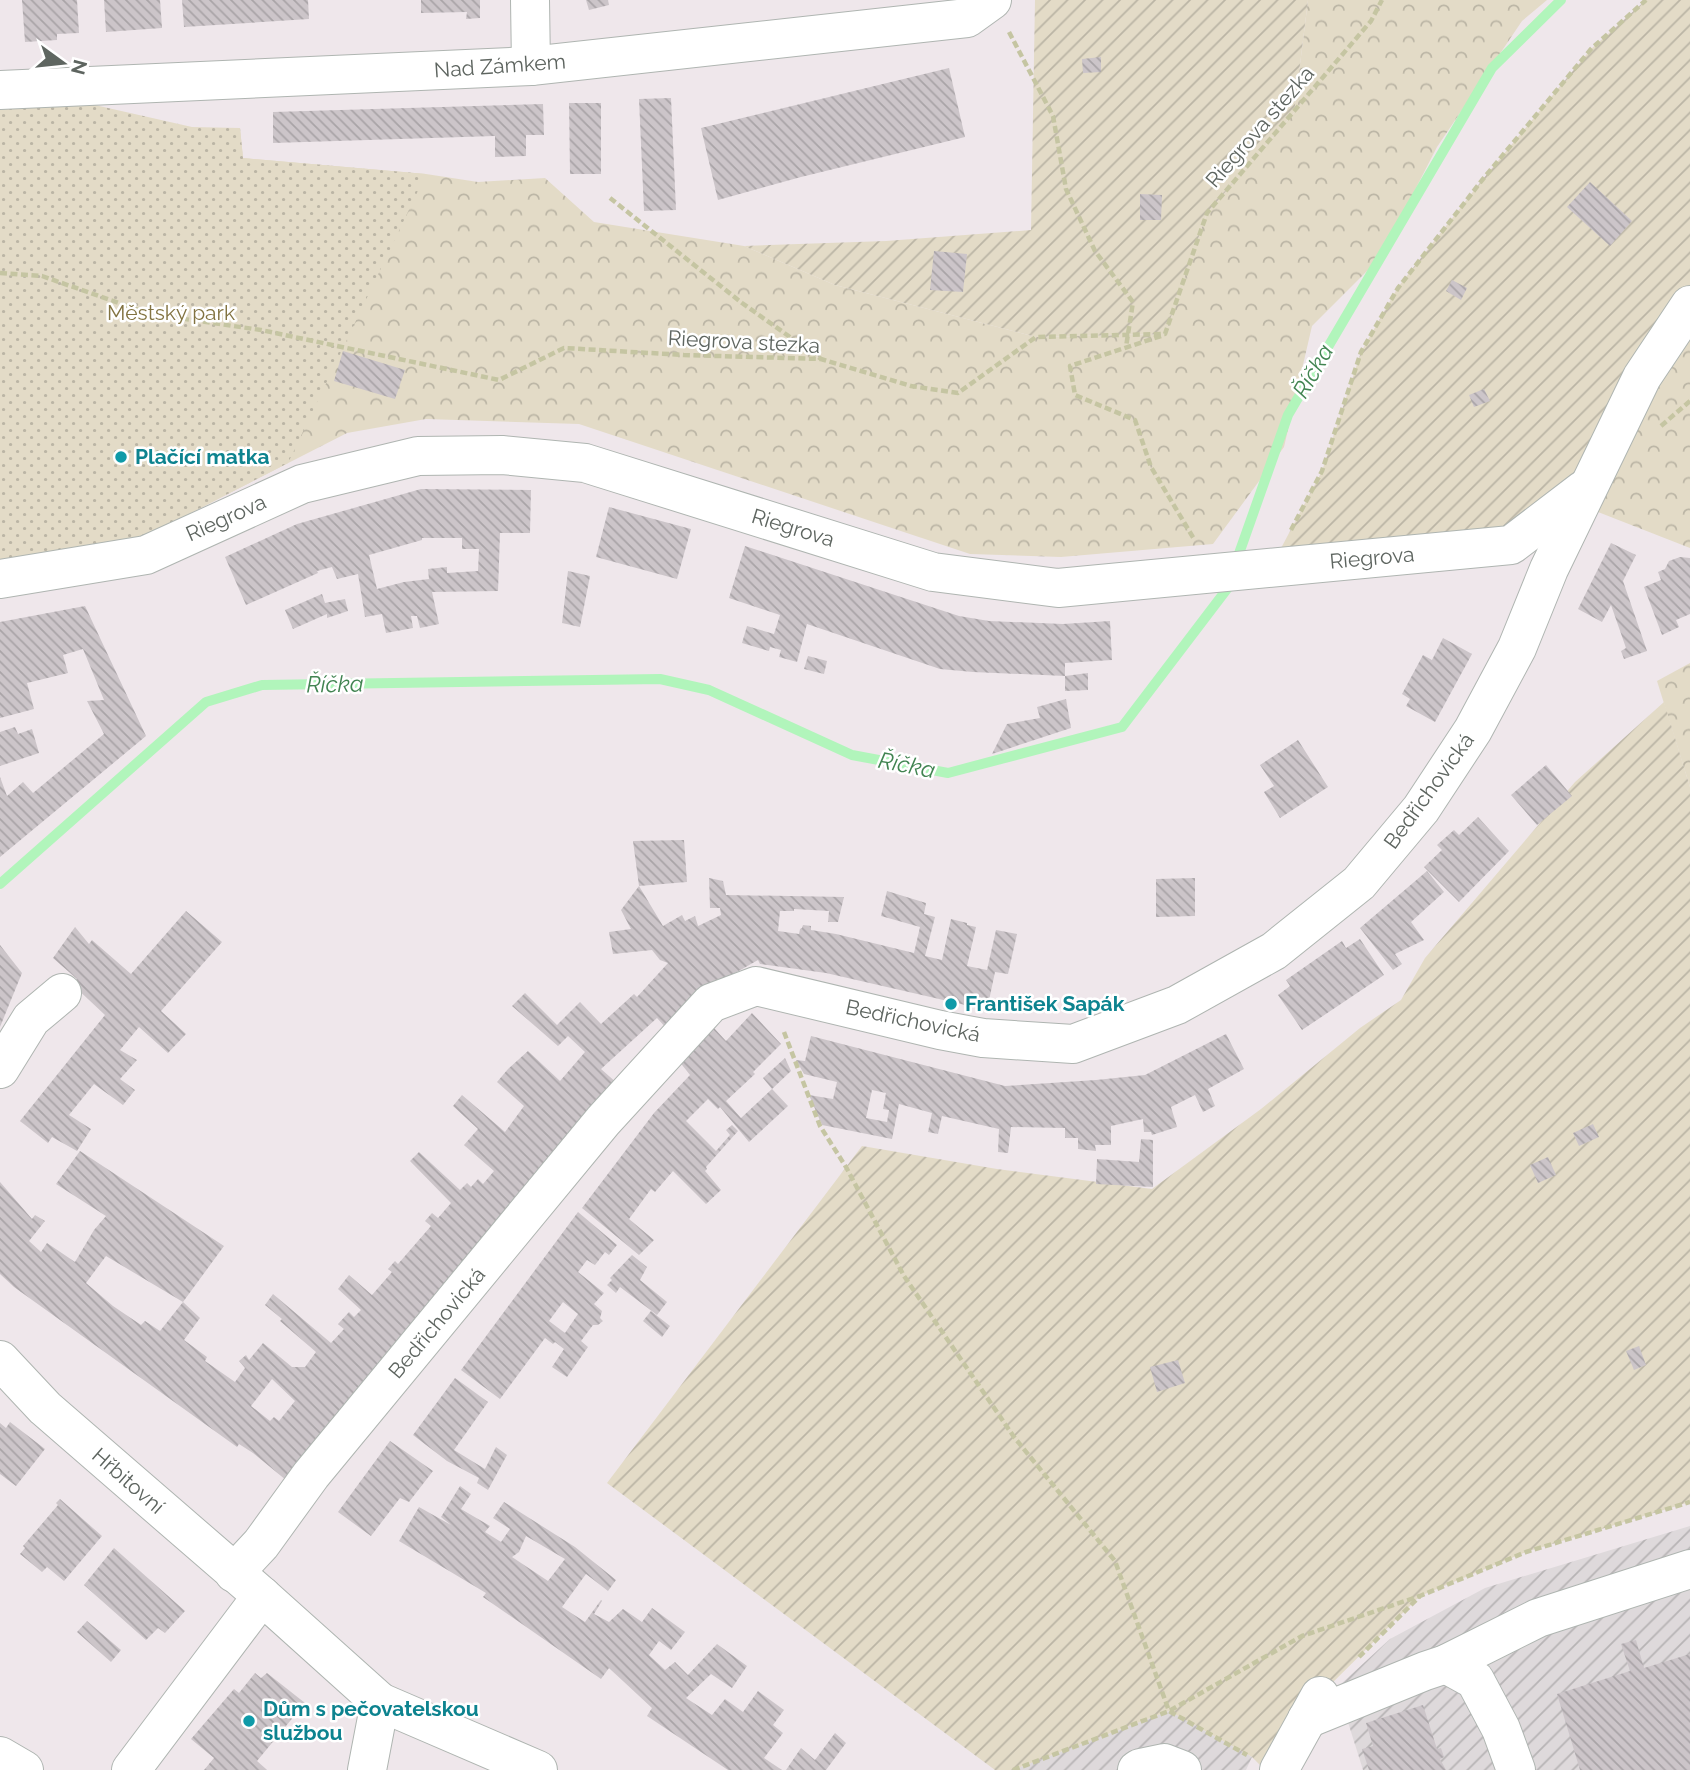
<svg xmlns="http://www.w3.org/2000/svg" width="1690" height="1770" font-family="Raleway,sans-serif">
<defs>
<pattern id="industrial-furrows" width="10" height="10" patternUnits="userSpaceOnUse" patternTransform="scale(1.75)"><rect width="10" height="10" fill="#ded9db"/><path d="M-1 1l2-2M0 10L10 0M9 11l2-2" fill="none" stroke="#b7b4b5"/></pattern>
<pattern id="forest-crowns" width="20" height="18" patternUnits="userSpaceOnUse" patternTransform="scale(1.75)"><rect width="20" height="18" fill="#e3dbc7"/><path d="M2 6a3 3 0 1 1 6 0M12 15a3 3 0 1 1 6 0" fill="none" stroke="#bbb5a5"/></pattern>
<pattern id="park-dots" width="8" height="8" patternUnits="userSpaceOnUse" patternTransform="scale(1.75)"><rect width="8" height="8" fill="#e3dbc7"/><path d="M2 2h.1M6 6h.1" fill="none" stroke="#bbb5a5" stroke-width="1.8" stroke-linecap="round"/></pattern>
<pattern id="garden-furrows" width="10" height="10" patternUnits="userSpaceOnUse" patternTransform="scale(1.75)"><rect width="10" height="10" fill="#e3dbc7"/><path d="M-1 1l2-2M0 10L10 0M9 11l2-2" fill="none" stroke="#bbb5a5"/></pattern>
<pattern id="building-back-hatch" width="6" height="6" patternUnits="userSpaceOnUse" patternTransform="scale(1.75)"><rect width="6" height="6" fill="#ccc5c9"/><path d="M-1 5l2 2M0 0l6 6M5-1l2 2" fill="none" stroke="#a9a4a7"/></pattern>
</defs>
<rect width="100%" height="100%" fill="#efe7eb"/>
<g fill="url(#industrial-furrows)">
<polygon points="1690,1526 1690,1770 1363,1770 1347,1719 1341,1684 1390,1639 1485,1588"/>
<polygon points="1169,1711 1252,1757 1246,1770 1013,1770"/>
</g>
<g fill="url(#forest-crowns)">
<polygon points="1308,0 1547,0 1522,21 1437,147 1380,258 1312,326 1284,447 1213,544 1061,557 970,554 579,424 426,419 347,433 140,539 190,130 240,128 243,158 426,174 478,182 545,178 594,222 744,246 835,285 1036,337 1164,334 1207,213 1294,113"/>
<polygon points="1690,305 1690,548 1598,512"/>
<polygon points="1690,663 1690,787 1657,681"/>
</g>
<polygon fill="url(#park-dots)" points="86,103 192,127 240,128 243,158 426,174 288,463 140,539 0,561 0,108"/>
<g fill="url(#garden-furrows)">
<polygon points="1035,0 1308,0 1294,113 1207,213 1165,334 1036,337 835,285 744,246 886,241 1031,230"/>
<polygon points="1646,0 1690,0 1690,305 1588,487 1511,545 1271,567 1322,471 1361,352 1398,287 1483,179 1591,49"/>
<polygon points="1664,702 1690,787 1690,1502 1526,1552 1420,1596 1321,1694 1265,1770 1252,1757 1169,1711 1013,1770 995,1770 607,1483 862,1146 997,1169 1152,1189 1261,1109 1360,1028 1401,1000 1425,958 1575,782"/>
</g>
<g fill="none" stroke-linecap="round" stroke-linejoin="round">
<g stroke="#b1f5bb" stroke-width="10">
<polyline points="1236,562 1288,415 1492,68 1561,0"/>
<polyline points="0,884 206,702 262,685 660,679 709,690 852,755 948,773 1122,727 1227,589 1230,581"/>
</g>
</g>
<g fill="url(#building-back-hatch)" fill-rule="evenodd">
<polygon points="22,0 77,0 79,33 57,34 57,40 25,42"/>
<polygon points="104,0 160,0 162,28 106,32"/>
<polygon points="182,0 308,0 309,19 184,27"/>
<polygon points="421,0 480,0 480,18 466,19 467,12 421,13"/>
<polygon points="586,0 608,0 609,5 589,10"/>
<polygon points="1101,57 1101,72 1083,73 1082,59"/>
<polygon points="949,68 965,137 801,177 718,200 701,128"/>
<polygon points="671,98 676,210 644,211 639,99"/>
<polygon points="569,103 601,103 601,174 570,174"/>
<polygon points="543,104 544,135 526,135 526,156 495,157 495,136 273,143 273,112"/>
<polygon points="1590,182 1632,221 1610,246 1567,207"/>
<polygon points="1140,194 1162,195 1161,220 1140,220"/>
<polygon points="934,251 967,254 963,292 930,290"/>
<polygon points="1452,280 1467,288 1461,300 1446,291"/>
<polygon points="343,351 405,370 395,399 334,381"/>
<polygon points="1484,389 1490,401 1474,407 1469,395"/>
<path d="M421 489 531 490 530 533H500L498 591 432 592 439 624 420 628 417 616H411L413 628 386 633 382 614 365 617 358 574 337 579 332 567 317 571 318 573 246 605 225 557 297 524ZM422 538H462V549H479L478 571 447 573V567L428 569 429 579 404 582 377 589 369 555 422 540Z"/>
<polygon points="609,507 691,529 677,579 596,557"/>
<polygon points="1611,543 1636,555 1623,581 1647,651 1624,659 1621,651 1626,648 1611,605 1602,622 1578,609"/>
<polygon points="745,546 959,616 989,621 1063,624 1110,621 1112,660 1065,663 1065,676 973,672 940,669 807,624 797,662 779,657 781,650 770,647 769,651 742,643 747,626 774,634 780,615 729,598"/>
<polygon points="1680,557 1690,558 1690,614 1676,620 1679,627 1662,635 1644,587 1661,580 1658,572 1665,569 1669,561"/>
<polygon points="568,571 590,576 580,627 562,623"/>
<polygon points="322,594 325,603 345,599 348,611 327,618 327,614 293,629 285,610"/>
<polygon points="85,606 146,736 0,857 0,777 7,796 23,782 33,793 104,734 87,701 104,700 83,649 63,655 68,673 27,683 34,709 0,718 0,622"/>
<polygon points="1443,638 1472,654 1435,722 1406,706 1410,699 1402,694 1423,655 1432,660"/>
<polygon points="808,656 827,661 824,674 804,669"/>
<polygon points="1088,673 1088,690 1065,691 1065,676"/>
<polygon points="1066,699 1071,728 992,754 1007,724 1040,718 1037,707"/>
<polygon points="15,727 18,734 32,729 39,753 0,766 0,732"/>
<polygon points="1298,740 1328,787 1280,818 1264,792 1274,786 1260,765"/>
<polygon points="1546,765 1572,796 1537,825 1511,795"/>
<polygon points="1478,817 1509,851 1459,902 1424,867 1442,850 1437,845 1454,830 1459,835"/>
<polygon points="684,840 687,882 639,886 633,841"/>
<polygon points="1427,871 1444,892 1411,922 1424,940 1395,954 1402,964 1393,970 1360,928"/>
<path d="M709 878 723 881 726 895 844 897 838 922H828L829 911 794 909V911H780L778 931 799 934 800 929 802 928 803 925 811 926V930L836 934 914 953 920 927 881 916 887 891 926 903 924 914 935 917 925 956 942 960 951 919 967 923V925L976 927 967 966 987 970 996 930 1017 934 1008 974 995 972 987 1010 826 973 760 964 758 960 700 993 667 1029 657 1018 601 1069 618 1084 286 1480 253 1453 239 1444 237 1447 14 1287 0 1274V1182L32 1219 35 1215 45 1221 29 1241 41 1252 47 1243 75 1262 94 1230 106 1216 56 1184 80 1151 224 1246 183 1302 106 1256 86 1283 113 1306 141 1325 145 1321 160 1331 183 1302 200 1318 184 1340 207 1357 205 1361 235 1382 245 1368 239 1361 246 1355 249 1360 263 1343 292 1367H305L316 1352 280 1321 282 1319 265 1305 273 1294 331 1343 344 1329 338 1324 349 1312 354 1317 361 1310 338 1289 349 1275 372 1295 392 1272 388 1269 395 1261 398 1264 431 1226 425 1221 432 1213 438 1218 451 1203 410 1161 419 1152 460 1190 467 1183 471 1187 478 1179 483 1184 494 1171 464 1145 478 1129 453 1106 462 1095 505 1132 524 1106 497 1082 508 1069 528 1051 560 1081 585 1052 568 1036 558 1046 512 1006 525 993 557 1025 580 1002 601 1024 634 994 637 997 668 963 660 960 652 950 613 954 609 932 631 929 621 910 639 886 663 926 682 915 685 921 695 916 698 926 721 915 720 908H710ZM272 1379 295 1401 279 1421 274 1417 270 1421 251 1406Z"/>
<polygon points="1195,878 1195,916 1156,917 1156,879"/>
<polygon points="186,911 222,942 161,1011 186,1034 168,1053 139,1027 120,1050 137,1060 120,1079 135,1090 123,1105 94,1084 69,1115 91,1129 77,1151 52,1137 48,1143 20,1121 105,1015 72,984 77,979 53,958 75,927 89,944 92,940 131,974"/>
<polygon points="1360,939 1384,975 1302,1030 1278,995 1290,986 1286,980 1342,941 1346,948"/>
<polygon points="0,945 22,973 0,1027"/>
<polygon points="752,1013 781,1044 753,1072 755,1074 726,1101 741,1118 772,1089 788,1106 749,1142 720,1107 718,1109 708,1099 686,1121 716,1151 730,1135 726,1130 732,1125 738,1131 706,1167 707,1169 705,1171 721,1190 706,1204 673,1171 655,1192 651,1189 629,1219 654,1240 639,1255 582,1208 654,1113 690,1075 679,1061 714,1028 726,1041"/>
<path d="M1226 1034 1244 1069 1208 1089 1215 1106 1203 1112 1195 1095 1171 1107 1177 1127 1152 1135 1151 1132H1144L1143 1119 1111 1126V1145H1095L1096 1151 1078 1149V1138H1065V1128L1011 1127 1008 1153 998 1152 999 1129 942 1116 938 1134 928 1132 932 1113 899 1104 892 1139 822 1125 809 1095 833 1099 837 1082 804 1074 796 1060 805 1061 811 1036 1005 1086 1096 1080 1145 1075ZM872 1090 886 1093 883 1109 889 1110 887 1122 866 1118Z"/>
<polygon points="785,1058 791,1071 772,1089 763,1078"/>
<polygon points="1593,1124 1599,1137 1579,1146 1573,1133"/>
<polygon points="1141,1139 1153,1140 1153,1187 1096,1184 1097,1159 1139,1162"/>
<polygon points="1548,1157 1556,1175 1538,1183 1530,1165"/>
<path d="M578 1212 617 1245 609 1255 605 1252 595 1265 587 1260 578 1272 604 1293 594 1304 602 1311 600 1318 603 1321 598 1325H593L581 1341 588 1347 567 1377 552 1367 564 1349 555 1342 553 1344 545 1338 500 1399 461 1370ZM563 1302 578 1314 565 1333 549 1321Z"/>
<polygon points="632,1255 647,1267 640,1280 667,1302 657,1315 620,1287 616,1293 607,1285 612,1280 610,1278"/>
<polygon points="651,1311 670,1326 662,1337 643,1321"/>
<polygon points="1639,1346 1646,1365 1634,1370 1626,1351"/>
<polygon points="1178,1360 1185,1383 1157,1392 1150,1367"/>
<polygon points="455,1378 488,1402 454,1450 485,1469 496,1447 507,1455 488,1490 477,1483 479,1478 447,1461 413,1435"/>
<polygon points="10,1422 45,1449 16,1486 0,1474 0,1423 6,1428"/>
<polygon points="390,1441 433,1471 409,1502 400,1498 371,1536 338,1512"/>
<path d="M460 1486 471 1494 461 1509 490 1526 485 1532 501 1542 510 1529 493 1518 504 1502 575 1547 616 1580 608 1591 586 1574 562 1607 585 1622 601 1600 602 1601 594 1614 609 1622 623 1609 642 1622 652 1608 685 1632 671 1650 659 1641 649 1655 665 1670 675 1662 688 1675 717 1644 747 1666 732 1688 711 1674 686 1698 712 1715 725 1699 743 1712 758 1691 784 1710 773 1725 783 1733 764 1758 782 1770H728L647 1716 652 1708 609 1668 601 1679 483 1597 486 1593 399 1541 419 1507 451 1525 441 1517ZM526 1536 565 1559 548 1581 512 1557 519 1552Z"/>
<polygon points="60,1499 102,1536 64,1581 47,1567 42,1572 20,1554 25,1548 23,1546 58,1505 56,1503"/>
<polygon points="114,1548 185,1611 165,1633 158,1628 146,1640 84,1585"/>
<polygon points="87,1621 121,1650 111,1662 77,1632"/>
<polygon points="1636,1640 1644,1668 1690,1654 1690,1770 1580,1770 1557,1694 1630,1671 1621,1644"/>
<polygon points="255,1673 261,1678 267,1673 305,1703 257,1761 267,1770 204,1770 214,1758 191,1739 234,1689 239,1693"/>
<polygon points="1423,1705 1437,1749 1441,1748 1444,1757 1440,1759 1446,1770 1369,1770 1362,1749 1373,1746 1366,1723"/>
<polygon points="835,1733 846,1743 826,1770 786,1770 801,1748 815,1760"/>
</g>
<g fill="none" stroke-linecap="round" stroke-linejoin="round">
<defs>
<g id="minor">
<polyline points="530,0 531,66"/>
<polyline points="0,90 531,66 967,18 992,0"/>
<polyline points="0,579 146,555 302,484 418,456 502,455 585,463 933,572 1058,588 1511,545 1583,490"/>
<polyline points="0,1069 31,1019 62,993"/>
<polyline points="0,1360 45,1408 262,1596 380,1702 367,1770"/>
<polyline points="234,1573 261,1544 311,1475 603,1121 711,1003 756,986 940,1030 983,1038 1073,1044 1177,1005 1274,951 1359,883 1421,809 1473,730 1517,648 1549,569 1642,377 1690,305"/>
<polyline points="1446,1664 1475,1680 1501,1729 1516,1770"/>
<polyline points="380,1702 538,1770"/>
<polyline points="1307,1719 1425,1671 1446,1664 1538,1618 1690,1569"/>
<polyline points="0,1756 24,1770"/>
<polyline points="131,1770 262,1596"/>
<polyline points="1137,1770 1140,1768 1164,1763 1182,1770"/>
<polyline points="1279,1770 1320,1696"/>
</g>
</defs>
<use href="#minor" stroke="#afb5b1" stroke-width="40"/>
<g stroke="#c5c5a2" stroke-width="4.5" stroke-dasharray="7 3.5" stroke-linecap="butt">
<polyline points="1009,32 1053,116 1066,189 1095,251 1133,302 1126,347"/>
<polyline points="610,198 742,303 821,359"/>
<polyline points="0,273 42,276 150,314 261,330 499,380 564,348 684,355 821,359 911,386 958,393 1036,337 1165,334 1207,213 1371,21 1382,0"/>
<polyline points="1161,336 1070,366 1075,395 1135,420 1151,467 1194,539"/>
<polyline points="1661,426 1690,401"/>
<polyline points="1291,530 1322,471 1361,352 1398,288 1483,179 1591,49 1646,0"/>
<polyline points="784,1032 820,1126 846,1167 904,1276 1014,1437 1115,1561 1169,1711 1247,1755"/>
<polyline points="1359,1657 1420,1596 1526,1552 1690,1502"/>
<polyline points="1013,1770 1169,1711 1302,1636 1420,1596"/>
</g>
<use href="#minor" stroke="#fff" stroke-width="38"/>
</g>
<g fill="#0f9aa8" stroke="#fff" stroke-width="2.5">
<circle cx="121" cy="457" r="7"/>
<circle cx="951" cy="1004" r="7"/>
<circle cx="249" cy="1721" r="7"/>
</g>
<g text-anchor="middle" stroke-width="5" stroke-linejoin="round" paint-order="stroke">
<g font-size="21" fill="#5e6560" stroke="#fff">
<text transform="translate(500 66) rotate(-4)" y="7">Nad Zámkem</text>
<text transform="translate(1260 127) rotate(-49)" y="7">Riegrova stezka</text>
<text transform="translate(744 342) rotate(3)" y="7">Riegrova stezka</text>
<text transform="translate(226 518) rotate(-24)" y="7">Riegrova</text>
<text transform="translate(793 528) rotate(17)" y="7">Riegrova</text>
<text transform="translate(1372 558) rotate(-5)" y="7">Riegrova</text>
<text transform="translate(1429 791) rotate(-54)" y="7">Bedřichovická</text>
<text transform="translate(913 1021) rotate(12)" y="7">Bedřichovická</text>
<text transform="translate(437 1323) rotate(-50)" y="7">Bedřichovická</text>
<text transform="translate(128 1481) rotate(41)" y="7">Hřbitovní</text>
</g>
<g font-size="21" fill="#827341" stroke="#fff">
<text x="171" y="320">Městský park</text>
</g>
<g font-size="21" font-weight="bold" fill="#0d838f" stroke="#fff" text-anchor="start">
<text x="135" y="464">Plačící matka</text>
<text x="965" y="1011">František Sapák</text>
<text x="263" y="1716">Dům s pečovatelskou<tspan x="263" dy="24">službou</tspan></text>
</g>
<g font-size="23" font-style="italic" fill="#418451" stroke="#fff">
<text transform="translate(1313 371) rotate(-60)" y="8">Říčka</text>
<text transform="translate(335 684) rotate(-1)" y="8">Říčka</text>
<text transform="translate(907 765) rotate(11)" y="8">Říčka</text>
</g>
</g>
<g transform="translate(63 63) rotate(105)" stroke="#ffffff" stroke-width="5" paint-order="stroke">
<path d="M0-5L12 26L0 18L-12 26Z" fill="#5e6560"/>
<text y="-10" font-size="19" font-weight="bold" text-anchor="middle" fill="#5e6560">N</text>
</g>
</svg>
